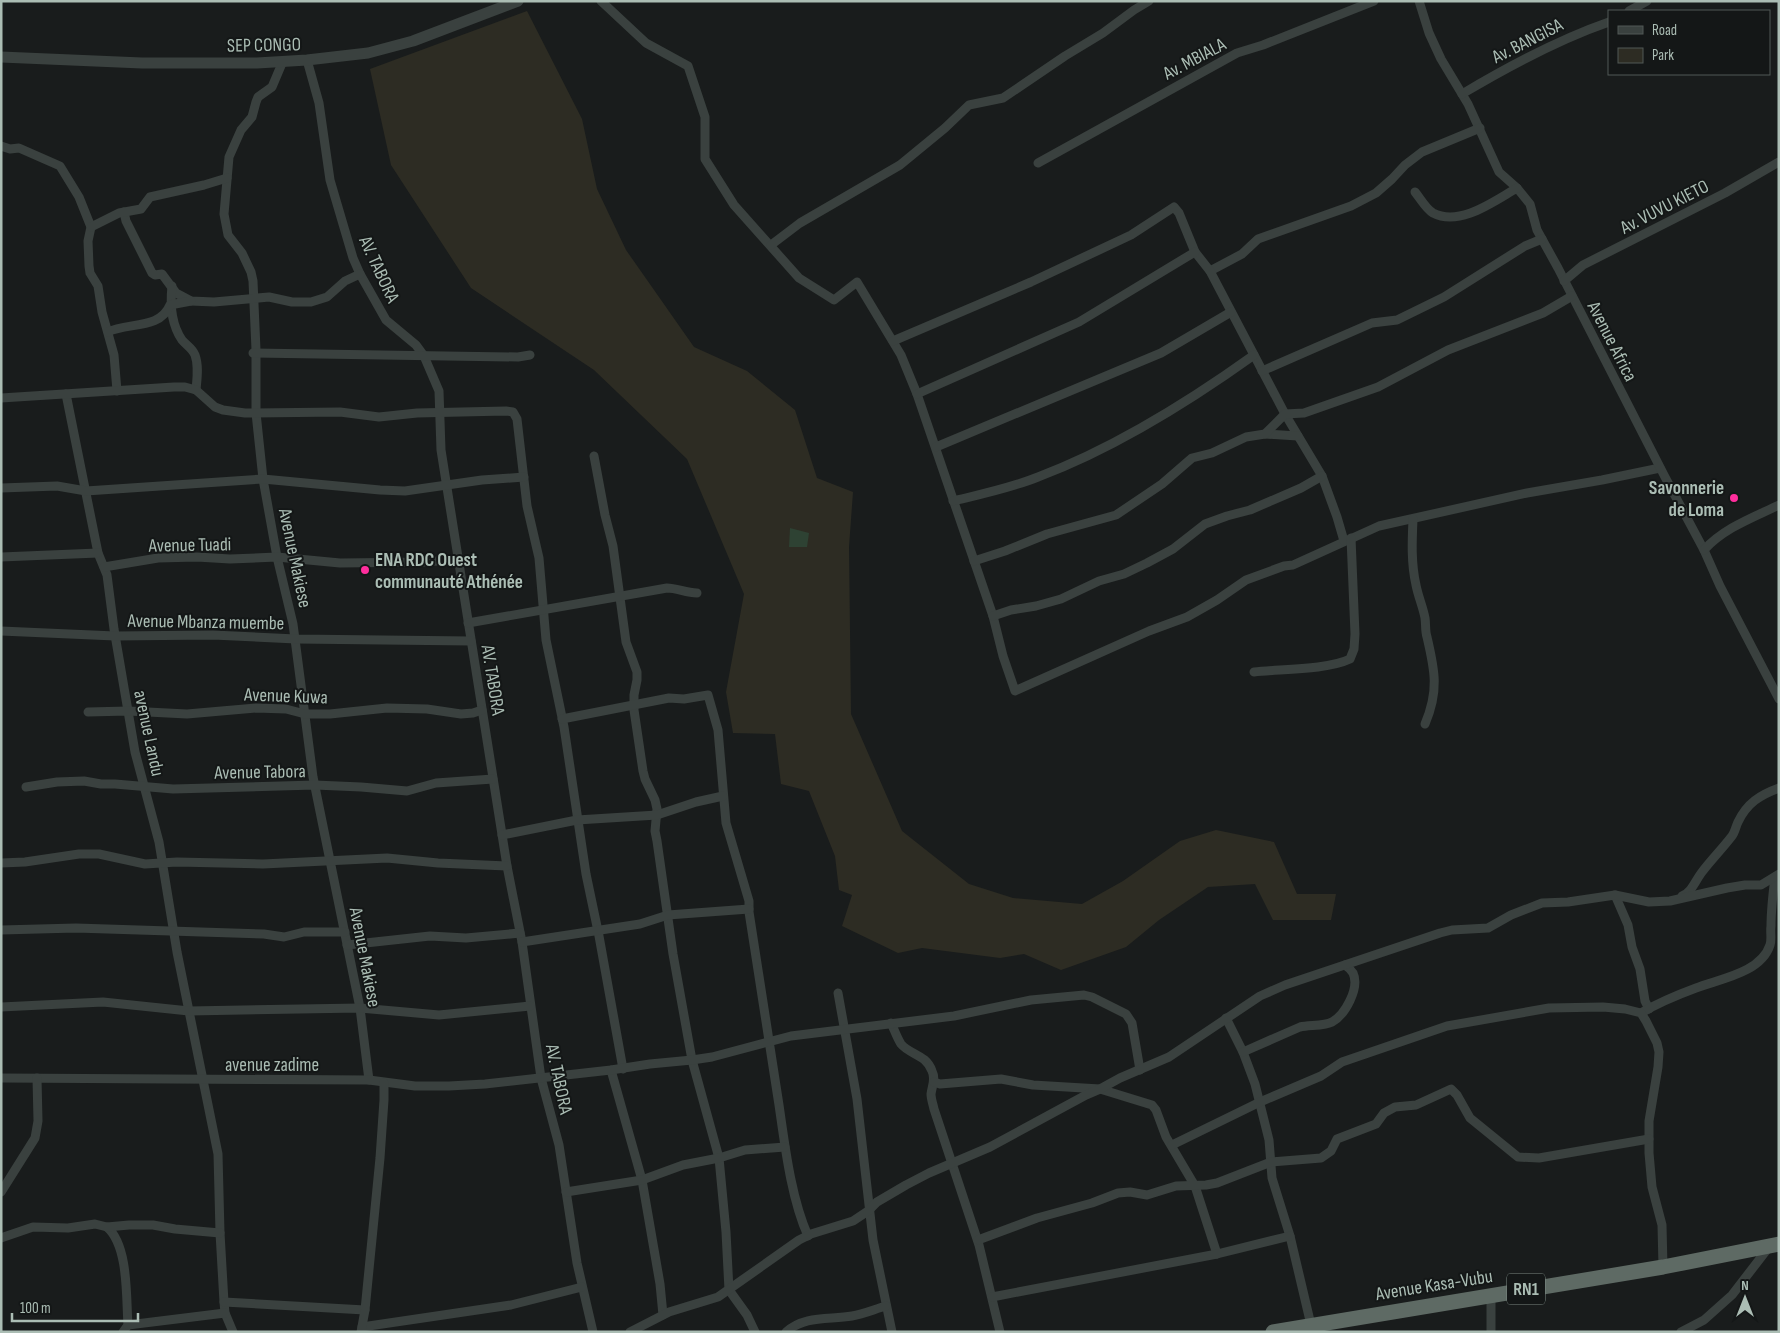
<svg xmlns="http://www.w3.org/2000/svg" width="1780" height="1333" font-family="'Sofia Sans Condensed',sans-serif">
<rect width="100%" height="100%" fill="#191c1c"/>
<polygon fill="#2d2c23" points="527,11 582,119 597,189 626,250 694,347 747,371 795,410 817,478 853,492 849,547 851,714 902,831 969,884 1013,898 1082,904 1123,881 1180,841 1216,830 1274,842 1297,894 1336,894 1331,920 1273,920 1255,884 1208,887 1159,920 1126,947 1061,970 1024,954 1000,958 922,948 898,953 842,926 852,895 839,890 835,856 809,791 781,784 775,734 733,733 726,692 744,594 687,459 594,370 471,288 391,165 370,69"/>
<polygon fill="#2e4233" points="790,528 809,533 807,547 789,547"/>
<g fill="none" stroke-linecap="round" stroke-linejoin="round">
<g stroke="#3a413f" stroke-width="9">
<polyline points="601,1 646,43 688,66 705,117 705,159 734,205 799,278 834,300 857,282 901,355 917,394 993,616 1003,656 1015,691 1149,631 1187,617 1217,600 1246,580 1284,566 1293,565 1379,526 1527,493 1602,480 1660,468"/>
<polyline points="1419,1 1429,33 1441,59 1468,104 1499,172 1517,188 1530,204 1537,230 1558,268 1665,477 1704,550 1720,586 1779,699"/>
<polyline points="1629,11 1647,1"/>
<polyline points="307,60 319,103 330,180 353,258 360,274 386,320 416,345 424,356 439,391 441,450 507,866 522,942 541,1078 559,1145 577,1263 593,1332"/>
<polyline points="283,61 272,87 258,97 256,102 252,117 241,130 229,157 224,214 228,235 242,253 251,272 253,281 256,350 256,413 263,479 277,557 293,624 313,777 360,1008 369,1080"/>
<path d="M1462 94C1509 66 1557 40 1609 22"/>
<polyline points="1,146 10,149 19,148 60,166 79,197 91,227 88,241 89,266 90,273 98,286 102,312 114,355 117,391"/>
<polyline points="1038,163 1237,53 1263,45 1374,1"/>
<path d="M1415 192C1420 198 1426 209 1433 213 1460 227 1494 201 1517 188"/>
<polyline points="124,212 126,221 152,273 155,275 162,274 176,293 191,301 214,302 269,297 292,302 311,302 327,297 345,281 360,274"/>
<polyline points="91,227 119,213 141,209 150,197 204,185 227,178"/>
<polyline points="771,245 800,223 900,165 945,128 969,105 1003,98 1065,56 1103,33 1134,10 1149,1"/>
<polyline points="1210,271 1242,254 1258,239 1351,206 1376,193 1392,179 1405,165 1422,152 1480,128"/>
<polyline points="1564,281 1583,265 1725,193 1779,162"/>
<path d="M172 286C170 304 171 324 182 340 186 345 192 348 195 355 199 366 197 379 196 390"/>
<path d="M108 332C127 322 160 330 170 305L191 301"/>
<polyline points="893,341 1031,282 1131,235 1174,207 1179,213 1195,252 1210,271 1285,414 1322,476 1337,517 1344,541"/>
<polyline points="253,353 518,357 530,355"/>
<polyline points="1262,371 1372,323 1397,320 1444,297 1525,246 1542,239"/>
<polyline points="66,394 98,553 107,575 114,629 135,752 159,842 177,952 218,1154 220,1233 224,1302 225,1313 233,1332"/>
<polyline points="917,394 1079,322 1195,252"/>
<polyline points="1,398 174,387 185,387 196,390 215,407 223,410 245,413 340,412 379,417 417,413 506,411 513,412 517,419 527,506 539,558 546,640 564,727 586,874 599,936 623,1069"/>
<polyline points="1265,434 1298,436"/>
<polyline points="936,447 1161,353 1231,312"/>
<polyline points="594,456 605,515 613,546 626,642 637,672 637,680 634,695 634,710 643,771 645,779 655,800 657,809 655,831 657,841 673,954 692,1060 719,1158 726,1232 729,1290 747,1315 755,1332"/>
<polyline points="1,488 57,486 86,491 263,479 380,490 405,491 482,480 524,477"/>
<path d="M953 501C982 494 1011 488 1038 477 1115 448 1187 403 1254 355"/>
<path d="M1413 519C1412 541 1411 563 1416 585 1418 596 1423 607 1425 618 1426 625 1425 631 1427 637 1435 671 1439 691 1425 724"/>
<path d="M1704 550C1724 528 1752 518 1779 505"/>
<polyline points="1,557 98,553"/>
<polyline points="974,561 1005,551 1047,534 1116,515 1162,484 1192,458 1212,453 1246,437 1265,434 1285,414 1304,413 1378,387 1448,350 1543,313 1572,296"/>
<polyline points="104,567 158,558 197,557 230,559 277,557 340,563 426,562 458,559"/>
<polyline points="993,616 1011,610 1036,606 1061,599 1099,581 1124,574 1147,563 1173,549 1205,524 1227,516 1250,510 1301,488 1322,476"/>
<path d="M468 623 667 588C677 588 686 593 697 593"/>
<polyline points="1,631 115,636 213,635 296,639 471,641"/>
<path d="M1254 672C1280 669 1327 670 1350 659L1354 649 1355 634 1351 538"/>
<polyline points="88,712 128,711 187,714 256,708 286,709 305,714 330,714 387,708 427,709 461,714 473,713 482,710"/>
<path d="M562 719 669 698 684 699 708 695 718 730 726 823 749 901V912C759 976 769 1041 779 1105 785 1146 791 1198 808 1236"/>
<polyline points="26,787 57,782 84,781 101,784 115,784 173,789 315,785 361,787 407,791 436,783 493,779"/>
<polyline points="502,835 577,820 657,815 696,802 723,796"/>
<polyline points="1,863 25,862 79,854 99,854 145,864 177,862 263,864 387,858 438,863 507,866"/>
<polyline points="1615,895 1628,925 1632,947 1640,969 1645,1001 1649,1009"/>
<path d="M1682 896C1692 892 1695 881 1702 872 1711 860 1722 849 1732 836 1735 832 1736 826 1738 822 1747 803 1760 795 1779 788"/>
<polyline points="1,930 76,928 264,934 284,937 304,932 345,932"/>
<polyline points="522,942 640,924 668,915 749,909"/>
<polyline points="347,945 430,936 466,938 520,933"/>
<polyline points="838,993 857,1099 873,1240 892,1332"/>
<polyline points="1,1007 103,1002 189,1011 360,1008 439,1015 530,1006"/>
<path d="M1641 1013C1658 1003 1677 995 1696 988 1719 979 1761 973 1770 945 1772 939 1770 933 1771 926 1771 910 1773 893 1775 877"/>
<polyline points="1226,1018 1243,1052 1255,1084 1269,1140 1272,1178 1290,1236 1311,1325"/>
<path d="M891 1023C894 1029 897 1038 901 1044 910 1055 926 1054 932 1071 936 1079 932 1086 931 1094 931 1099 933 1104 934 1109L979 1245 1000 1332"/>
<path d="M1243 1052 1300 1027C1309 1025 1325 1026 1332 1022 1345 1015 1360 988 1353 973 1351 970 1348 967 1345 965"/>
<polyline points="611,1070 642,1180 660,1284 663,1315"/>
<polyline points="1,1078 369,1080 415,1086 449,1086 485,1084 611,1070 650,1064 692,1060 712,1057 791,1036 954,1016 1031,1000 1084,995 1092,997 1126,1014 1132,1023 1140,1070"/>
<polyline points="934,1082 940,1084 1001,1079 1033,1085 1100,1089 1152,1105 1156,1110 1166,1137 1195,1186 1217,1254"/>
<polyline points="1172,1145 1260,1102 1321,1076 1342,1062 1447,1026 1549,1008 1603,1007 1625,1009 1641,1013 1646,1021 1657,1043 1659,1052 1658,1067 1649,1121 1649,1153 1652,1187 1662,1225 1663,1267"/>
<polyline points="1,1192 35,1138 38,1121 37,1078"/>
<polyline points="566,1192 642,1180 683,1165 719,1158 745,1150 785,1147"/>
<path d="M107 1227C129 1246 126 1299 128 1325L123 1332"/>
<polyline points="1,1238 33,1227 68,1228 95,1224 107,1227 129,1225 153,1225 175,1229 220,1233"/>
<polyline points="978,1240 1037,1218 1092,1203 1118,1193 1130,1192 1147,1195 1176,1186 1206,1185 1217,1183 1271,1162 1321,1158 1331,1151 1337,1139 1376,1124 1384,1113 1395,1107 1416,1105 1451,1089 1457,1095 1470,1118 1518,1157 1539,1158 1649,1139"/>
<polyline points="1491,1295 1491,1332"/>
<polyline points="992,1297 1217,1254 1290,1236"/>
<polyline points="224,1302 365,1310"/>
<polyline points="128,1325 225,1313"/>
<polyline points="362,1327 511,1305 582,1287"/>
<polyline points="361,1332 365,1310 380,1158 384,1100 384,1083"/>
<polyline points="630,1332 669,1312 718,1297 799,1240 811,1234 853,1221 868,1211 877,1202 906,1185 929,1173 990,1147 1086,1095 1100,1089 1120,1078 1169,1057 1260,996 1285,985 1440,933 1452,930 1488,928 1511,915 1542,903 1568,902 1615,895 1649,902 1670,901 1727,888 1745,885 1761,885 1779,874"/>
<path d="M786 1332C805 1315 829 1320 852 1316 864 1314 875 1309 886 1306"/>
<polyline points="1681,1332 1704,1320 1732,1295 1769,1247"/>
</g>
<polyline stroke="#3a413f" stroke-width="11" points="1,57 142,63 257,63 307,60 368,53 413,41 518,1"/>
<polyline stroke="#5e6a64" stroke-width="15" points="1273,1332 1663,1267 1779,1244"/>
</g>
<g fill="#ff2e9d" stroke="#141717" stroke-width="2">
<circle cx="1734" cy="498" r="5"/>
<circle cx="365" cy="570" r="5"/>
</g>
<g text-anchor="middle" stroke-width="4" stroke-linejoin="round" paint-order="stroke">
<rect fill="#141717" stroke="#7e8b85" stroke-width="1" x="1507" y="1273.5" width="38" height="31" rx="4"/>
<g font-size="18" font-weight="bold" fill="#abbdb4">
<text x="1526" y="1295">RN1</text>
</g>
<g font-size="19" fill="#abbdb4" stroke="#141717">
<text transform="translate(1527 40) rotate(-27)" y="7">Av. BANGISA</text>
<text transform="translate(264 44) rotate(-1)" y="7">SEP CONGO</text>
<text transform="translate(1194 58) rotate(-28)" y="7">Av. MBIALA</text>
<text transform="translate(1664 206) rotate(-27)" y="7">Av. VUVU KIETO</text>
<text transform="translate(380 269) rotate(65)" y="7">AV. TABORA</text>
<text transform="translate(1613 341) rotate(63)" y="7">Avenue Africa</text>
<text transform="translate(190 544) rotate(-1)" y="7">Avenue Tuadi</text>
<text transform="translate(296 558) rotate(78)" y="7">Avenue Makiese</text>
<text transform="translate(206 621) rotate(1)" y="7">Avenue Mbanza muembe</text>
<text transform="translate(494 680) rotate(81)" y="7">AV. TABORA</text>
<text transform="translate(286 695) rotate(2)" y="7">Avenue Kuwa</text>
<text transform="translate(150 733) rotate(78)" y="7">avenue Landu</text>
<text transform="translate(260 771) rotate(-1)" y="7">Avenue Tabora</text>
<text transform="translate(366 957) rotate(79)" y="7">Avenue Makiese</text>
<text x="272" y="1071">avenue zadime</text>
<text transform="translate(560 1079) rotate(78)" y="7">AV. TABORA</text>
<text transform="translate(1434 1284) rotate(-9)" y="7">Avenue Kasa-Vubu</text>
</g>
<g font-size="19" font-weight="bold" fill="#abbdb4" stroke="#141717" text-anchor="end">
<text x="1724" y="494">Savonnerie<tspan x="1724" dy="22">de Loma</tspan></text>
<text x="375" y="566" text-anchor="start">ENA RDC Ouest<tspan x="375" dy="22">communauté Athénée</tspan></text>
</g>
</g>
<rect width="1780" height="1333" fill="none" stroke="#abbdb4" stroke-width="5"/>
<rect x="1608" y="10" width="162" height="65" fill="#141717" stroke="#505956"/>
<rect x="1618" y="26" width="25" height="8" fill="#3a413f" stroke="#505956"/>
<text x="1652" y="35" font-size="15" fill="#abbdb4">Road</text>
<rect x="1618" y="48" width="25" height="15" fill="#2d2c23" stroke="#505956"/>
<text x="1652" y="60" font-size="15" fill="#abbdb4">Park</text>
<g transform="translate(1745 1298)" stroke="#141717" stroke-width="4" paint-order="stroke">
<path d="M0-4L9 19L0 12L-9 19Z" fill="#abbdb4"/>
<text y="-8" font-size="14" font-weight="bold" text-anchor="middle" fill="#abbdb4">N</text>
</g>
<path d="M12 1313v8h126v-8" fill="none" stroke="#abbdb4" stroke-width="2.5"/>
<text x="20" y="1313" font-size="15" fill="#abbdb4" stroke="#141717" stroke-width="4" paint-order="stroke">100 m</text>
</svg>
